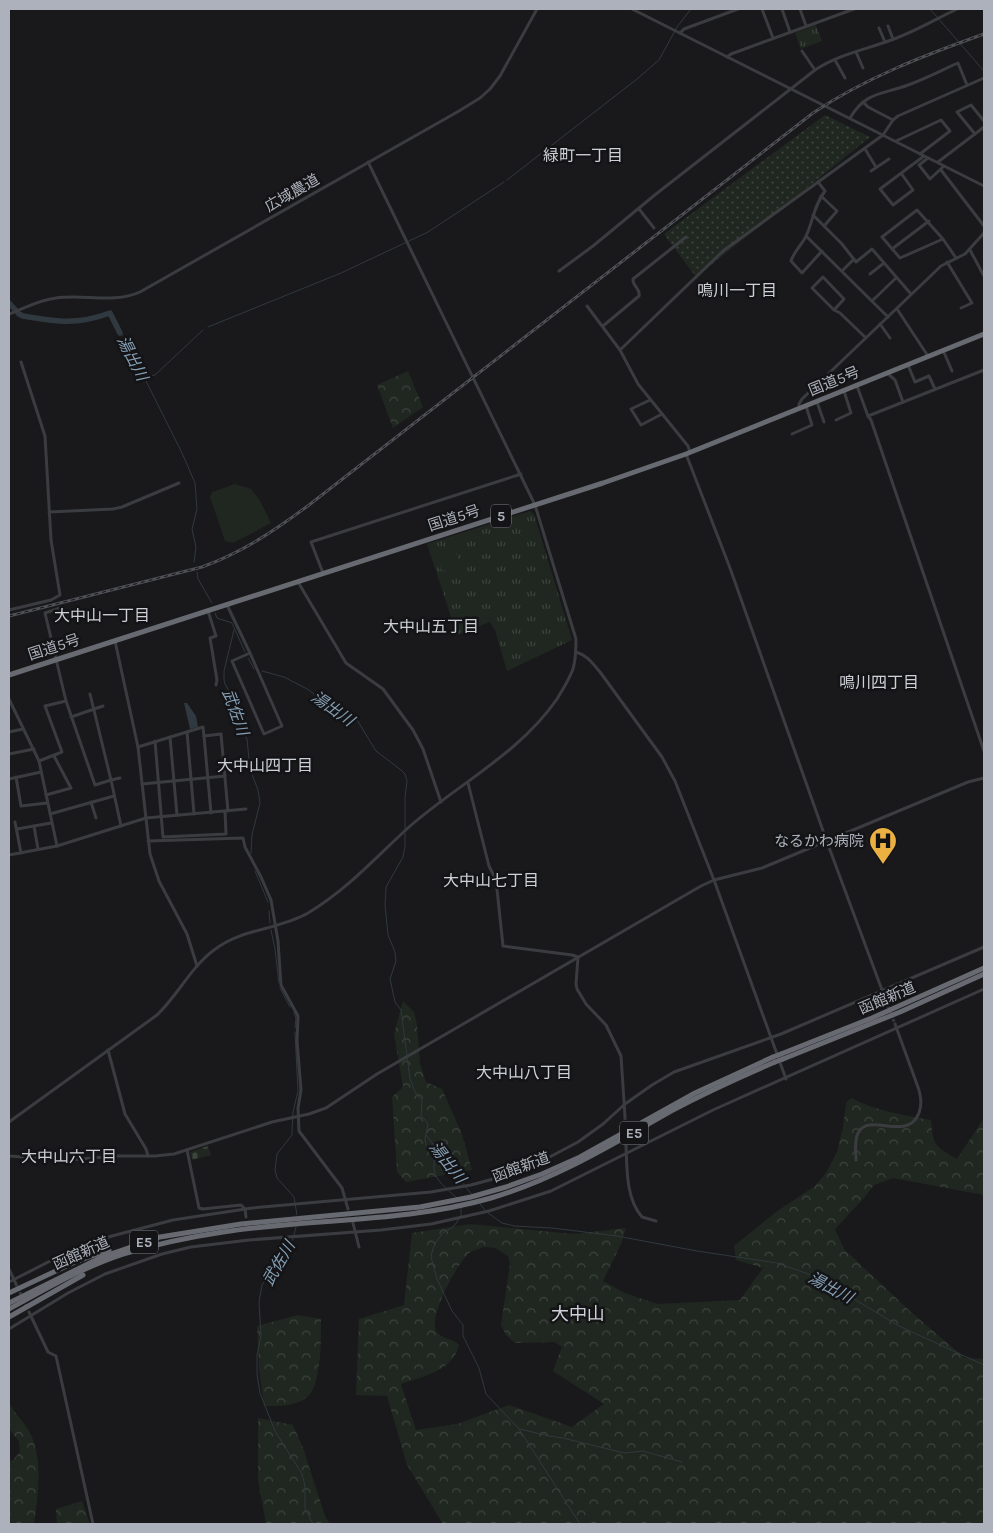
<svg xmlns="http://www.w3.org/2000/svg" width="993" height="1533" font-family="Karla,'Noto Sans JP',sans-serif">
<defs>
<pattern id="grass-dots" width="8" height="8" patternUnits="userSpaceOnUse" patternTransform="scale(1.25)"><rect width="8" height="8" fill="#1f2720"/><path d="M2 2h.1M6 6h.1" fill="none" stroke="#3d443e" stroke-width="1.8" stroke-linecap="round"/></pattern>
<pattern id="forest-crowns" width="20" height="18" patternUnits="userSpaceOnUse" patternTransform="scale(1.25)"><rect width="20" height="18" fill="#1f2720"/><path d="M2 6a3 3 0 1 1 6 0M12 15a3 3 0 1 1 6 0" fill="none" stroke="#3d443e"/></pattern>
<pattern id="cemetery-stones" width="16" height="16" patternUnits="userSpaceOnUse" patternTransform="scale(1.25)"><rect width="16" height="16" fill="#1f2720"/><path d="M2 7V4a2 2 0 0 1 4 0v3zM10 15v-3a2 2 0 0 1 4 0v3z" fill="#3d443e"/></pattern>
<pattern id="park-tufts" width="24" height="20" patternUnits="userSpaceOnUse" patternTransform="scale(1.25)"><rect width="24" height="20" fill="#1f2720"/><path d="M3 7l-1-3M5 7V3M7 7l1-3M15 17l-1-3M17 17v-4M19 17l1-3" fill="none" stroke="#3d443e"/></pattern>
</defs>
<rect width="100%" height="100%" fill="#19191c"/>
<polygon fill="url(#grass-dots)" points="825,115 870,137 696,277 664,234"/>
<g fill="url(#forest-crowns)" fill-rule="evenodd">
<polygon points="408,371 423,407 393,428 377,385"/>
<polygon points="403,1001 414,1012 417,1025 420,1064 426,1082 442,1089 462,1134 472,1170 406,1182 397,1172 392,1097 403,1087 394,1034"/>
<path d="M851 1098C876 1111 903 1115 931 1120 933 1146 935 1146 957 1159L984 1118V1195L893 1178 874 1185 864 1198 835 1229 844 1249 912 1313 965 1358 984 1359V1524H443L407 1465 387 1396 356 1395 359 1319 404 1305 412 1233 470 1224 574 1234 626 1228 621 1244 603 1281 625 1293 657 1304 740 1300 763 1268 736 1260 734 1246 776 1212 815 1186 826 1173 837 1152 843 1127 846 1103ZM484 1247 495 1248 508 1256 510 1264 501 1325 506 1335 515 1343 555 1342 562 1347 553 1371 604 1404 572 1427 509 1405 457 1424 416 1430 401 1384C423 1376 453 1371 459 1345 453 1338 440 1339 436 1331 429 1315 457 1264 469 1253 473 1250 479 1249 484 1247Z"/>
<path d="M298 1315 321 1319C321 1337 322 1388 306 1398 293 1407 278 1406 264 1406L259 1369 257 1326Z"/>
<path d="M9 1402C14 1414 24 1421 29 1431 44 1459 38 1495 34 1524H9V1461L13 1460 20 1452 19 1441 9 1429Z"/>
<polygon points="258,1418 293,1425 303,1448 325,1516 330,1524 266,1524 258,1480"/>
<polygon points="82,1501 90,1524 57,1524 56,1509"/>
</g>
<polygon fill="url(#cemetery-stones)" points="208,1146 211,1155 192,1160 190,1152"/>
<g fill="url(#park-tufts)">
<polygon points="816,25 822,41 801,49 795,33"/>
<polygon points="530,511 534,514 572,640 507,671 495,630 490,622 457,635 427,544"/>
</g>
<g fill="#1f2720">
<polygon points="235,484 251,489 259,499 271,523 233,543 225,541 210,497 212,492"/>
<polygon points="454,547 460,565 442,571 436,553"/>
</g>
<polygon fill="#30393f" points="184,703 187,703 196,716 198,727 190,729"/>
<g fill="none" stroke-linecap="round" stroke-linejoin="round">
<g stroke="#30393f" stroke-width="1">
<polyline points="930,9 984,71"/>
<polyline points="507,180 637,79 659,60 677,27 691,9"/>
<polyline points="208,327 341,273 428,232 504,182"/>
<polyline points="120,333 124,337 182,453 195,483 197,509 192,529 196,547 194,562"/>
<polyline points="150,376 155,375 203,330"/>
<polyline points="197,572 198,579 212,603"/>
<polyline points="215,613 217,618 232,623 245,652"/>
<polyline points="234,630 224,671 224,680 225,684 235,701 240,726 247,739 250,769 258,790 260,803 252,835 251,853"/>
<polyline points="248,658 254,669"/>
<polyline points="262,671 284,677 309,690 337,714 354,718 357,720 376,751 401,770 405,774 407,781 405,797 405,829"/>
<path d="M405 833V846L403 857 386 887 385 905 388 935 395 952 396 961 390 979 395 1002 401 1010 410 1079 415 1092 422 1101 421 1115 428 1124 425 1139 426 1146 435 1157C432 1172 435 1178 446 1188"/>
<polyline points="255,871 268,902"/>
<polyline points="269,911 270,923"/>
<polyline points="271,930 275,949 279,983"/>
<polyline points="280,988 290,1007"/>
<polyline points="294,1012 296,1018 295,1028"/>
<polyline points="295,1032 298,1091 293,1112 292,1130 292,1135 277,1154 275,1170 277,1178 294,1197 297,1215"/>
<polyline points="426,1135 472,1195"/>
<polyline points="449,1191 457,1198"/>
<polyline points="480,1204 485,1210"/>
<polyline points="461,1207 461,1215 457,1222 453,1227 443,1233 436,1242 433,1248 431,1257 437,1279 452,1311 463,1325 463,1336 479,1368 486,1394 519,1429 580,1524"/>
<polyline points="488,1213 502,1223 514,1226 552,1228 617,1236 697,1251 777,1263 817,1277 899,1326 984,1365"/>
<polyline points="294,1235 296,1227"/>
<polyline points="293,1239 262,1285 259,1302 261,1336 257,1355 257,1374 260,1393 275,1431 302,1474 305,1486 305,1508 313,1524"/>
<polyline points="520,1429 549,1436 563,1438 624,1453 643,1451 682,1462"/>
<polyline points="9,1491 10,1499 9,1504"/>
</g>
<path stroke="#30393f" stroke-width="5.5" d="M9 303 19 314 23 316C58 322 77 325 110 313L120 333"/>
<g stroke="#36373c" stroke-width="3" stroke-dasharray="3 1.5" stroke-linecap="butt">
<polyline points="885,998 895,1024"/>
<polyline points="625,1117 626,1146"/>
<polyline points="16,1284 27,1308"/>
</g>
<g stroke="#3b3c40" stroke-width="3">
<polyline points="632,9 984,186"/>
<polyline points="762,9 773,38"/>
<polyline points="782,9 790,32"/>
<polyline points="800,9 806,26"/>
<polyline points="888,26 893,39"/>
<polyline points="879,28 885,42"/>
<polyline points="680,33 684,29 738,9"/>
<polyline points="802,51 815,70"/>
<polyline points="856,52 863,68"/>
<polyline points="727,57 731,54 854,9"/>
<polyline points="835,60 845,78"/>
<polyline points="863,102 868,107 893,120"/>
<path d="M850 118C866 91 882 95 908 85 925 79 942 70 958 63L967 85"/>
<polyline points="975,134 957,112 971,105 984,121"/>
<polyline points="896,141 941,120 950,131 920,154"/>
<polyline points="865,149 876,167"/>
<polyline points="928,158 919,165 930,179 944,166"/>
<polyline points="938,162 984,127"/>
<polyline points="941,170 984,226"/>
<polyline points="871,171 889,159"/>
<polyline points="901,173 913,190 893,205 880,189 924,156"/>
<path d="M818 182 825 191C814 206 814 217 807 234 803 244 794 251 791 261L802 273 822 251"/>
<polyline points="821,196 837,211 824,226"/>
<polyline points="639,209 654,228"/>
<polyline points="813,215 842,244 856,262 872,249 911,294"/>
<polyline points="806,236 888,317"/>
<polyline points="943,239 917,210 882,237 900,258 943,239 956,258"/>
<polyline points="892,249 929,221"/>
<polyline points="970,250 984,276"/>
<polyline points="947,262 972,303 961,308"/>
<path d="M559 271 593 246 656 194 815 70C839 54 868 49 894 39 916 31 936 19 957 9"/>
<polyline points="842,271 854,259"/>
<polyline points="870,274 884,263"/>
<polyline points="872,301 896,278"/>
<polyline points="587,306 620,350"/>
<polyline points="897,309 928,356"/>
<polyline points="834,310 812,288 823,277 844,299 834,310 840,313 866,338"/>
<path d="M9 314C25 308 39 300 56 298 85 294 113 304 140 292L459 111 480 98 490 89 500 76 537 9"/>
<polyline points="880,324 890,338"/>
<path d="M603 326 639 296C641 289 632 286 633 279L686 237"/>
<polyline points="943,350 952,371"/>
<polyline points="908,365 915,382 929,376 935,389"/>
<polyline points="887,373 895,380 903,402"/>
<polyline points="857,386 868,416 871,420 984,751"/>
<polyline points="650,400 631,409 641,425 662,414"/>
<polyline points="817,402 824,422"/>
<polyline points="799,408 799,404 802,399 941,266 965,254 984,233"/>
<polyline points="868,416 984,370"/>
<polyline points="836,420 851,413 844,391"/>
<polyline points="792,434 812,425 806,406"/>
<polyline points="690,452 688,446 638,384 620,350 723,251 883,135 893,120 898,116 984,78"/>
<polyline points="686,454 730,568 827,842 885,998"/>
<polyline points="49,512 113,509 122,507 179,483"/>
<polyline points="323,573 311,542 521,474"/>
<polyline points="298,582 346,663 383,689 413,730 423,749 441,802"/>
<polyline points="227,605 250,653 282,726 264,734 232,661 250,653"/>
<polyline points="63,609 60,608 45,613 66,701 95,785 111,780 121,826"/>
<polyline points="9,610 51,600 60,595 51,540 45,436 21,362"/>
<polyline points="208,611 216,636 210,638 217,680 216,685"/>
<polyline points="115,641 138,747 150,854 159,881 187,934 197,966"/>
<path d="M576 652C587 655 593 664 600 672L662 757 675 781 714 880 786 1079"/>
<polyline points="90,694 111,780 120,778"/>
<polyline points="9,699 39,761 57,846"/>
<polyline points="71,717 103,706"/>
<polyline points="9,732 23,729"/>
<polyline points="187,732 194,814"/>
<polyline points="204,736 211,813"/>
<polyline points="170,737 177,815"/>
<polyline points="155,741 163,837 226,834 225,811"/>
<polyline points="138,747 203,727 204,736 221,734 228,811"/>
<polyline points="9,754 34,749"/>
<polyline points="39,761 62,752 45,706 66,701"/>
<polyline points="16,777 21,806 47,803"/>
<polyline points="9,779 41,772"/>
<polyline points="468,783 489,866 496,880 503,946 572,955 578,957 576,984 577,989 586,1004 606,1025 621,1056 625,1117"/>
<polyline points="142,784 225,776"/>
<polyline points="46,795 71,788 54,756"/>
<polyline points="91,802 96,818"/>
<polyline points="50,814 114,796"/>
<polyline points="15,822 21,853"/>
<polyline points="34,826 38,849"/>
<polyline points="17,829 51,823"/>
<polyline points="148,841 243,838 245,847 261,877 271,900 278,941 281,985 298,1016 297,1041 301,1090 298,1108 299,1131 342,1188 348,1209"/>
<polyline points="9,855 57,846 146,818 246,809"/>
<polyline points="108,1050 125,1114 146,1149 148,1156"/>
<path d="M9 1122 157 1015C178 995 191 967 214 950 242 928 279 930 308 913 347 890 376 857 409 827 458 784 519 754 557 699 563 689 569 680 573 669 576 659 576 650 576 639L535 505 368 162"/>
<path d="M626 1146C627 1169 626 1199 642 1217L656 1221"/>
<polyline points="187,1150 199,1208 203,1209 241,1205 245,1209 246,1217"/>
<polyline points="9,1156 69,1160 117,1156 155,1156 174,1154 272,1122 309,1114 326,1108 377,1074 701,886 714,880 762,868 968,782 984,778"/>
<path d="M856 1160C856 1152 854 1141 858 1133 869 1111 907 1143 919 1113 922 1104 921 1098 919 1090L895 1024"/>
<polyline points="353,1223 359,1247"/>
<polyline points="9,1269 16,1284"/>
<polyline points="9,1282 60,1256 89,1243 112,1236 173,1220 252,1208 431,1192 471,1185 504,1176 544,1160 578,1142 603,1124 625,1104 652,1085 674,1072 781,1034 984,947"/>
<polyline points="29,1312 48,1352 56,1356 93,1524"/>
<polyline points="9,1329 68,1293 105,1274 162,1254 191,1247 249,1240 381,1230 431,1224 489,1211 551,1191 713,1110 984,989"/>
</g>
<g stroke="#676a71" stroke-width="5">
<polyline points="9,675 603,483 686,454 984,334"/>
<polyline points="781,1054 872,1018 984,968"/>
<polyline points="783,1059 900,1012 984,974"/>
<polyline points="9,1293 75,1262 109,1250"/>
<polyline points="9,1303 102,1257 160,1237 241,1224 420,1207 471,1197 506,1187 542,1174 580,1157 695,1093 773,1057"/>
<path d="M9 1309C46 1289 83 1267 123 1254 156 1244 190 1237 223 1232 312 1218 404 1223 491 1198 556 1179 613 1144 671 1111 705 1093 740 1077 775 1062"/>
<polyline points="9,1317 83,1275"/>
</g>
<defs>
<path id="rail" d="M9 616 202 567C243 552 274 531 309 505L813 113C865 78 925 55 984 34"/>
</defs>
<use href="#rail" stroke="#4e5055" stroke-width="3"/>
<use href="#rail" stroke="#141417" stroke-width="1" stroke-dasharray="4" stroke-linecap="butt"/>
<g stroke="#676a71" stroke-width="5">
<polyline points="773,1057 781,1054"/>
<polyline points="775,1062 783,1059"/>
</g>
</g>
<defs>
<symbol id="hospital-pin" viewBox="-11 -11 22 30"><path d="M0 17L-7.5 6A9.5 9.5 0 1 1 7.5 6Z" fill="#ebb042" stroke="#141417"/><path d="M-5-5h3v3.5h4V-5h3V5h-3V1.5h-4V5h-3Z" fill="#111"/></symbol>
</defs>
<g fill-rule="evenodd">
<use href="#hospital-pin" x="867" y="825" width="32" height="43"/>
</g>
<g text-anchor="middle" stroke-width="5" stroke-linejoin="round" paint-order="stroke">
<g fill="#141417" stroke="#7e828a" stroke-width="1">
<rect x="491" y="504.5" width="20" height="23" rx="4"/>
<rect x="620" y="1121.5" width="28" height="23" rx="4"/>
<rect x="130" y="1230.5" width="28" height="23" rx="4"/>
</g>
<g font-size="14" font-weight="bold" fill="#acb1bb">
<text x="501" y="521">5</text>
<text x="634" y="1138">E5</text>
<text x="144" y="1247">E5</text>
</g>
<g font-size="15" fill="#acb1bb" stroke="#141417">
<text transform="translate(292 193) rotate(-30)" y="5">広域農道</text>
<text transform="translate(834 381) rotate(-22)" y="5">国道5号</text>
<text transform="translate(454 518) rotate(-18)" y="5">国道5号</text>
<text transform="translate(54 647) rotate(-18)" y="5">国道5号</text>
<text transform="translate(887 998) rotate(-23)" y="5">函館新道</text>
<text transform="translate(521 1167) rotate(-20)" y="5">函館新道</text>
<text transform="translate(81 1253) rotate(-24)" y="5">函館新道</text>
</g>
<g font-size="15" fill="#acb1bb" stroke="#141417" text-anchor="end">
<text x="864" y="846">なるかわ病院</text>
</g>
<g font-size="16" fill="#cdd0d7" stroke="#141417">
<text x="583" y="161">緑町一丁目</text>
<text x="737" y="296">鳴川一丁目</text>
<text x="102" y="621">大中山一丁目</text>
<text x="431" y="632">大中山五丁目</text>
<text x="879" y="688">鳴川四丁目</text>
<text x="265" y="771">大中山四丁目</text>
<text x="491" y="886">大中山七丁目</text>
<text x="524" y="1078">大中山八丁目</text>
<text x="69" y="1162">大中山六丁目</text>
</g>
<g font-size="16" font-style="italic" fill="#859fb4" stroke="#141417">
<text transform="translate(133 358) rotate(63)" y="6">湯出川</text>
<text transform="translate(333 708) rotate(35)" y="6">湯出川</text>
<text transform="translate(236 712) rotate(70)" y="6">武佐川</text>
<text transform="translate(448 1162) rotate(52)" y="6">湯出川</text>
<text transform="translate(278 1263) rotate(-60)" y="6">武佐川</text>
<text transform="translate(831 1287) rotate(28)" y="6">湯出川</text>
</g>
<g font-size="18" fill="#cdd0d7" stroke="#141417">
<text x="578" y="1320">大中山</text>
</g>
</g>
<rect width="993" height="1533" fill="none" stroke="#acb1bb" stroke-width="20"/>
</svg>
